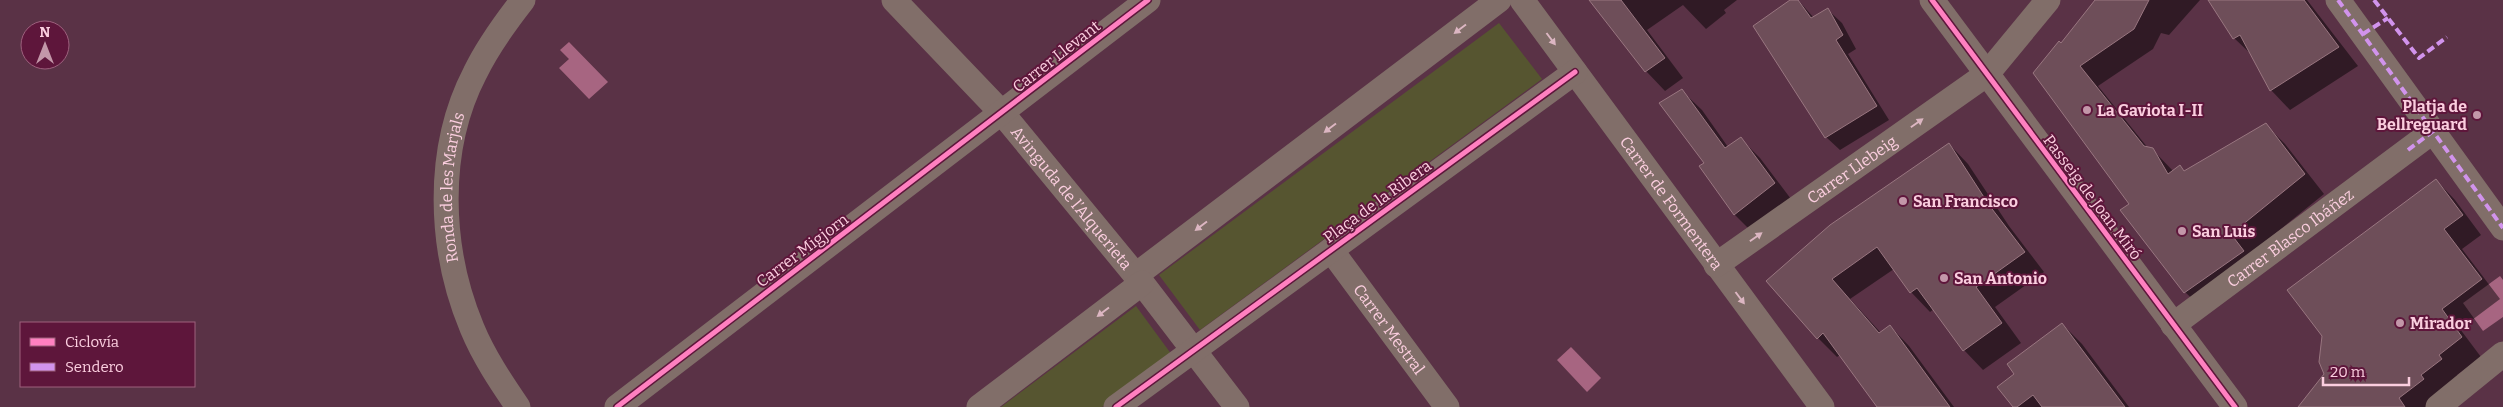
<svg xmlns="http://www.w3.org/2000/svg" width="2503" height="407" font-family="Bitter,serif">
<rect width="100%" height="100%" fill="#5a3246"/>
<g fill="#565530">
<polygon points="1499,23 1542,79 1200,330 1159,275"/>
<polygon points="1136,306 1172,355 1102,407 1001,407"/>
</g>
<g fill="#a76581">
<polygon points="569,42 608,82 589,99 559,68 569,59 560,50"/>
<polygon points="2500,276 2503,280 2503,317 2483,331 2463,303"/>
<polygon points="1571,347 1601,378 1587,392 1557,360"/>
</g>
<g fill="#0007">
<polygon points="1590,0 1737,0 1724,10 1726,13 1706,29 1683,5 1647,30 1683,78 1665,91 1646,71"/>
<polygon points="1792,0 1798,0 1814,18 1828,10 1842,23 1856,49 1848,54 1889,120 1840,150 1826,137"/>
<polygon points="2096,0 2200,0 2169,35 2161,33 2153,49 2098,86 2148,148 2152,149 2174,172 2185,172 2266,125 2285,144 2324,194 2250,254 2205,311 2185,292 2122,210 2131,204 2061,45"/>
<polygon points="2210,0 2307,0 2358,66 2290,110 2271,90 2253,56 2234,38"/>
<polygon points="1682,91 1702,110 1728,147 1741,139 1760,158 1794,203 1754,234 1735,215 1701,166 1706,163"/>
<polygon points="1949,144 1968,164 2009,226 2044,272 1995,307 2021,343 1983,370 1964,350 1934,309 1930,312 1911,292 1894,269 1850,299 1881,333 1890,326 1909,346 1954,407 1879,407 1840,355 1837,357 1818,338 1768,282"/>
<polygon points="2436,180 2455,200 2481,235 2462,249 2500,299 2460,329 2481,357 2457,375 2460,379 2431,407 2302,407 2325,374"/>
<polygon points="2062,324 2082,344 2129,407 2014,407 2016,374"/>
</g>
<g fill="#6e4e59" stroke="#997680">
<polygon points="1589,0 1621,0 1665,58 1645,72"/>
<polygon points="1790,0 1798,0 1811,18 1828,8 1843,35 1836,40 1877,106 1825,138 1753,26"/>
<polygon points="2095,0 2149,0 2134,29 2080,66 2144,146 2153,148 2168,174 2180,165 2184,171 2266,123 2305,174 2231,234 2244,251 2184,293 2120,210 2129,204 2033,73 2059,41 2061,43"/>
<polygon points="2208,0 2304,0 2339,47 2270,91 2240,35 2233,39"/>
<polygon points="1682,89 1725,148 1741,137 1775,183 1734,215 1699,166 1704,163 1659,103"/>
<polygon points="1949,143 1989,205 2025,252 1976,287 2002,323 1963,351 1917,288 1910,293 1877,247 1832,279 1879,333 1890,325 1950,407 1877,407 1823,333 1817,339 1766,281 1830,225"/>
<polygon points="2436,179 2463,215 2444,229 2482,279 2442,309 2462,337 2439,355 2442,359 2421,375 2424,379 2399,398 2405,407 2298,407 2324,374 2319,362 2322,336 2287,290"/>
<polygon points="2062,323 2125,407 2042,407 2033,395 2017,407 2013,407 1997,387 2014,374 2007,364"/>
</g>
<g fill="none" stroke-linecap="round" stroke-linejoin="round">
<g stroke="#816e69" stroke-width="25">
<path id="s1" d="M894 0 1002 113 1142 283 1237 407"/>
<path id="s2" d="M1522 0 1822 407"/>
<polyline points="1932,0 2235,407"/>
<polyline points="2338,0 2503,228"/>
<path id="s3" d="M1331 250 1447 407"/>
<path id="s4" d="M1716 265 1987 74 2048 0"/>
<polyline points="1136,275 1499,0"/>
<path id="s5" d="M2173 325 2432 132"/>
<path id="s6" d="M518 407C501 382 484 357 472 328 439 249 435 150 475 73 488 46 505 23 523 0"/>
<polyline points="617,407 1148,0"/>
<polyline points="979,407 1142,283"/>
<polyline points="1116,407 1575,72"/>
<polyline points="2438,407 2503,354"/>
</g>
<g stroke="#d193ec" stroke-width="4" stroke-dasharray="8 4" stroke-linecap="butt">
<polyline points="2338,0 2503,228"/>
<polyline points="2374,0 2419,58 2447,37"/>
<polyline points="2363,34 2388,18"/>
<polyline points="2408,150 2432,132"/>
</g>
<defs>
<g id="cycleway">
<polyline points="1932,0 2235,407"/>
<polyline points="617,407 1148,0"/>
<polyline points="1116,407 1575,72"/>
</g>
</defs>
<use href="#cycleway" stroke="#5e163b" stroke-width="8"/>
<use href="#cycleway" stroke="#ff80c0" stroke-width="5"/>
</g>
<defs><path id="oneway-solid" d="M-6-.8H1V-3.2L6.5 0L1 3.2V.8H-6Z" transform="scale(1.25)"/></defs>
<g fill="#dcb6c2">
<use href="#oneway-solid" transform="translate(1460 29) rotate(143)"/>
<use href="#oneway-solid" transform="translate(1551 39) rotate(53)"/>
<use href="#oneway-solid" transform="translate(1917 123) rotate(-35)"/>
<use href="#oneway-solid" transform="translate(1330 128) rotate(143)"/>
<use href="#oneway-solid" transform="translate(1201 226) rotate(143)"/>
<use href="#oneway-solid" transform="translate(1756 237) rotate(-35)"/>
<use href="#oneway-solid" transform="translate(1740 298) rotate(53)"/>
<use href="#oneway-solid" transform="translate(1103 312) rotate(143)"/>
</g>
<g fill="#c397a9" stroke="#5e163b" stroke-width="2">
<circle cx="2087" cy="110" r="5"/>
<circle cx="2477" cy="115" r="5"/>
<circle cx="1903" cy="201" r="5"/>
<circle cx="2182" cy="231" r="5"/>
<circle cx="1944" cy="278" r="5"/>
<circle cx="2400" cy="323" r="5"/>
</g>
<g text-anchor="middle" stroke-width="4" stroke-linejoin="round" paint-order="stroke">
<g font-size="16" fill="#fbcedf" stroke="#5e163b">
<text transform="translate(1056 56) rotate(-38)" y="6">Carrer Llevant</text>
<text dy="6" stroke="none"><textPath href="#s4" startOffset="166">Carrer Llebeig</textPath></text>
<text dy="6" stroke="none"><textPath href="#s6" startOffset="236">Ronda de les Marjals</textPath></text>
<text transform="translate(2093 197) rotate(53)" y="6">Passeig de Joan Miró</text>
<text dy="6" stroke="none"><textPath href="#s1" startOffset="266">Avinguda de l’Alquerieta</textPath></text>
<text transform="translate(1377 201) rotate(-36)" y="6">Plaça de la Ribera</text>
<text dy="6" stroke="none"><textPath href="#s2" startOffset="252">Carrer de Formentera</textPath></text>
<text dy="6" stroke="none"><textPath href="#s5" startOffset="146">Carrer Blasco Ibáñez</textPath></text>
<text transform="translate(802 250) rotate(-37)" y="6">Carrer Migjorn</text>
<text dy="6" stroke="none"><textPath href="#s3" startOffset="98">Carrer Mestral</textPath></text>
</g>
<g font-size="16" font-weight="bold" fill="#fbcedf" stroke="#5e163b" text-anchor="start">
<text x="2467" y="112" text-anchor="end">Platja de<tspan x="2467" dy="18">Bellreguard</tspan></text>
<text x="2097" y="116">La Gaviota I-II</text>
<text x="1913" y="207">San Francisco</text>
<text x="2192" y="237">San Luis</text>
<text x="1954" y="284">San Antonio</text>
<text x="2410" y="329">Mirador</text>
</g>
</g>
<rect x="20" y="322" width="175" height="65" fill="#5e163b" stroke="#9d607d"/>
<rect x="30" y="338" width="25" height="8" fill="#ff80c0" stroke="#9d607d"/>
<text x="65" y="347" font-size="15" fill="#fbcedf">Ciclovía</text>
<rect x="30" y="363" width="25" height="8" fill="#d193ec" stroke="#9d607d"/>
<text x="65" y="372" font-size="15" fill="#fbcedf">Sendero</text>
<g transform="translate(45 45)"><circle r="24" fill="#5e163b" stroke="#9d607d"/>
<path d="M0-4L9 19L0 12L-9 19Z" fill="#c397a9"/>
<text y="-8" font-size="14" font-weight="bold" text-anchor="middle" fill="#fbcedf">N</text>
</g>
<path d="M2323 377v8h86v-8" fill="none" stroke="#fbcedf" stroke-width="2.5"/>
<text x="2330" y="377" font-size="15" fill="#fbcedf" stroke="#5e163b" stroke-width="4" paint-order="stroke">20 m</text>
</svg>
